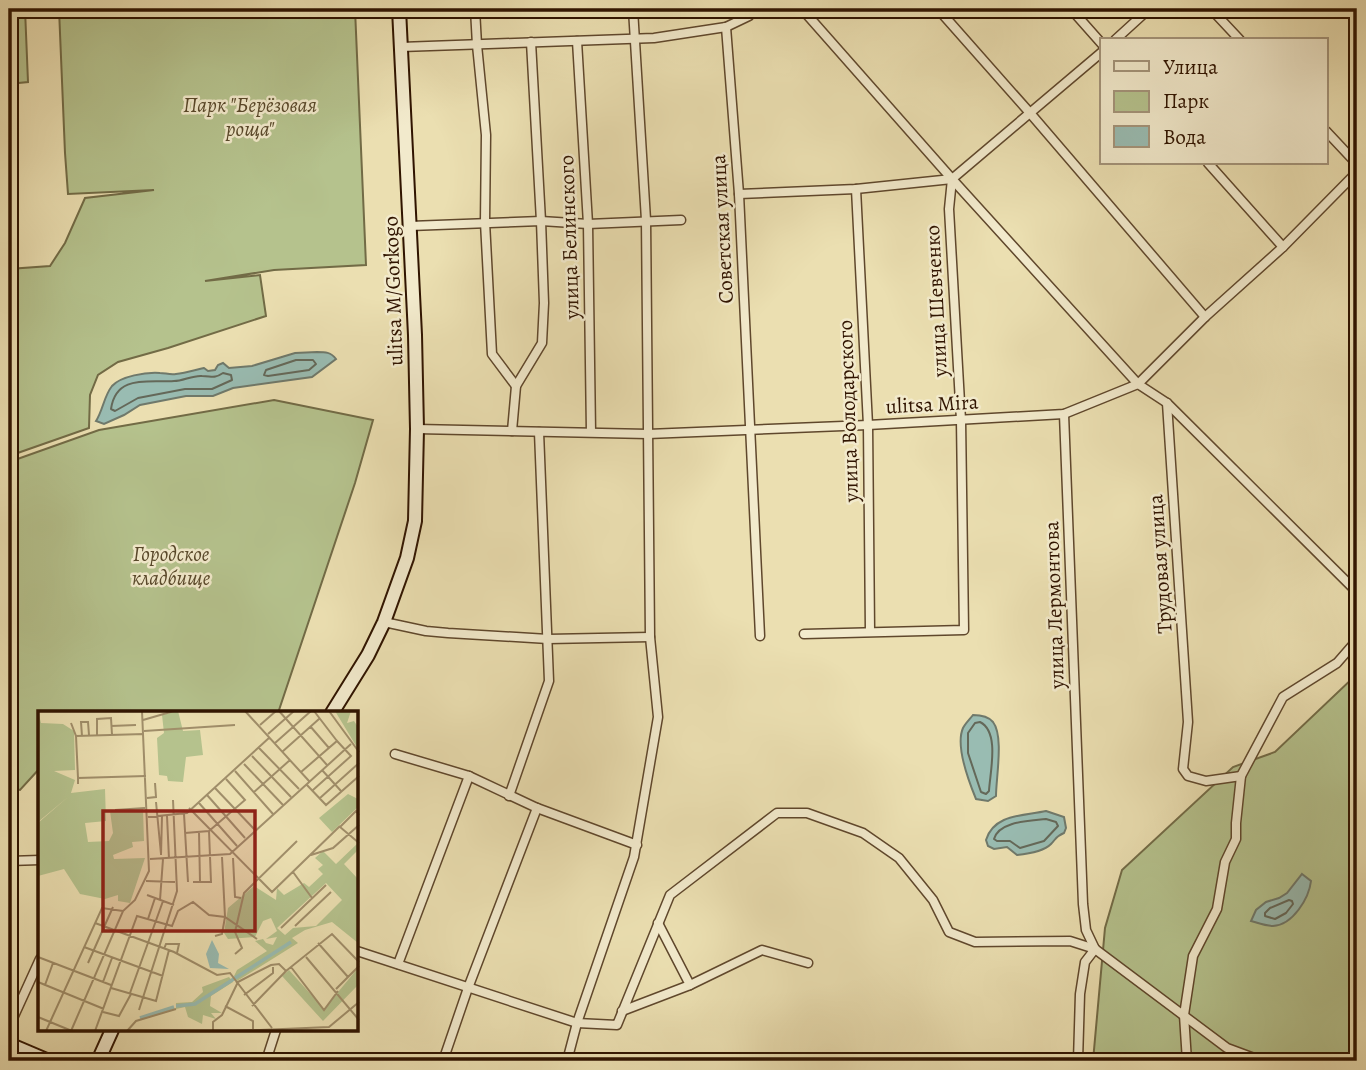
<svg xmlns="http://www.w3.org/2000/svg" width="1366" height="1070" font-family="Alegreya,serif">
<rect width="100%" height="100%" fill="#ebdfb1"/>
<filter id="stains"><feTurbulence type="fractalNoise" baseFrequency=".00286" numOctaves="4"/><feColorMatrix values="0 0 0 0 .2 0 0 0 0 .09 0 0 0 0 .02 0 0 0 .5 -.17"/></filter>
<radialGradient id="worn" r=".72"><stop offset=".6" stop-color="#630" stop-opacity="0"/><stop offset="1" stop-color="#630" stop-opacity=".3"/></radialGradient>
<g fill="#b5c28d" stroke="#726b46" stroke-width="2">
<polygon points="9,9 25,9 28,82 9,84"/>
<polygon points="59,9 355,9 366,265 274,270 205,281 260,275 266,316 168,348 118,362 98,375 90,395 89,428 9,456 9,269 50,266 65,243 85,198 154,190 68,194 65,153"/>
<polygon points="274,400 373,420 355,483 278,713 40,713 40,768 20,790 9,788 9,462 99,430"/>
<polygon points="1357,674 1357,1061 1093,1061 1105,928 1122,870 1233,767 1275,752"/>
</g>
<g fill="#99bcb2" stroke="#6f796b" stroke-width="2">
<path d="M317 352C325 352 331 352 336 359L312 377 233 388 213 396H186L140 405 124 415 104 424 96 421C103 410 104 396 112 386 121 376 146 372 160 373 165 373 170 375 176 374 185 373 195 370 204 368L208 371 215 370 218 365 223 363 229 368 252 366 295 353Z"/>
<path d="M973 715C980 715 988 716 993 722 1004 736 996 778 996 796L988 801 976 799C969 782 955 746 963 728 965 724 970 719 973 715Z"/>
<path d="M1046 811 1064 817 1066 828 1064 833C1056 836 1056 839 1051 844 1043 852 1027 854 1017 855L1007 847 994 849 988 846 986 840C994 814 1023 816 1046 811Z"/>
<path d="M1302 874 1311 881C1309 898 1293 925 1273 926 1266 926 1258 923 1251 921L1256 910 1266 902 1279 898 1287 893Z"/>
</g>
<g fill="none" stroke-linecap="round" stroke-linejoin="round">
<g stroke="#646859" stroke-width="2">
<polygon points="296,360 313,360 316,364 309,370 268,376 264,375 266,370"/>
<path d="M223 373 231 375 232 380 212 389H185L138 398 115 411 111 409C116 374 148 383 174 381 183 381 193 375 202 376 212 376 214 379 223 373Z"/>
<path d="M980 722C1000 732 990 772 989 791L986 794 981 792 968 753V733L975 723Z"/>
<path d="M1046 819 1056 822 1058 826 1044 841 1020 848 1010 841H997L994 839C999 821 1030 821 1046 819Z"/>
<polygon points="1289,900 1292,901 1293,904 1286,913 1275,919 1265,916 1265,913 1270,908"/>
</g>
<defs>
<g id="street">
<polyline points="475,9 477,45 486,135 485,222 492,354 516,386"/>
<polyline points="802,9 952,179 1138,384 1167,403 1357,592"/>
<polyline points="938,9 1030,113 1205,317"/>
<polyline points="1071,9 1102,44"/>
<polyline points="1211,9 1240,40"/>
<polyline points="726,27 739,194 760,636"/>
<polyline points="1115,40 1149,9"/>
<polyline points="577,41 588,224 591,432"/>
<polyline points="401,47 654,38 726,27 749,16 752,9"/>
<polyline points="1326,131 1357,164"/>
<polyline points="1208,163 1283,247"/>
<polyline points="856,189 868,425 870,631"/>
<polyline points="739,194 856,189 952,179 1102,52"/>
<polyline points="410,226 541,221 588,224 681,220"/>
<polyline points="1167,403 1188,722 1183,769 1188,776 1206,781 1241,776"/>
<polyline points="1064,414 1083,904 1086,930 1095,949"/>
<polyline points="417,429 648,434 868,425 1064,414 1138,384 1205,317 1283,247 1357,172"/>
<polyline points="512,431 516,386 542,343 544,303 541,221 531,42"/>
<polyline points="384,622 426,631 448,633 548,639 650,637"/>
<polyline points="804,634 964,630 961,420 949,209 952,179"/>
<polyline points="395,754 469,776 537,808 637,845"/>
<polyline points="509,796 549,681 539,432"/>
<polyline points="9,861 40,860"/>
<polyline points="357,951 577,1023 617,1025 670,895 777,813 807,813 863,833 899,858 933,900 949,932 975,942 1070,941 1095,949 1227,1048 1262,1061"/>
<polyline points="398,964 469,776"/>
<polyline points="690,985 762,950 808,963"/>
<polyline points="622,1011 690,985 658,923"/>
<polyline points="9,1027 40,959"/>
<polyline points="266,1061 276,1030"/>
<polyline points="443,1061 468,988 537,808"/>
<polyline points="567,1061 577,1023 634,857 658,717 650,637 646,220 633,9"/>
<polyline points="1078,1061 1080,994 1085,962 1095,949"/>
<polyline points="1187,1061 1184,1015 1193,956 1217,909 1225,862 1236,839 1236,823 1241,776 1283,697 1337,663 1357,640"/>
</g>
<g id="secondary">
<polyline points="332,713 368,655 384,622 407,558 415,521 417,429 415,335 399,9"/>
<polyline points="9,1044 49,1061"/>
<polyline points="98,1061 112,1030"/>
</g>
</defs>
<use href="#street" stroke="#5f472c" stroke-width="11"/>
<use href="#secondary" stroke="#301400" stroke-width="16"/>
<use href="#street" stroke="#f2eacc" stroke-width="8"/>
<use href="#secondary" stroke="#f2eacc" stroke-width="12"/>
</g>
<g text-anchor="middle" stroke-width="5" stroke-linejoin="round" paint-order="stroke">
<g font-size="21" font-style="italic" fill="#58482a" stroke="#f2eacc">
<text x="250" y="112">Парк "Берёзовая<tspan x="250" dy="24">роща"</tspan></text>
<text x="171" y="561">Городское<tspan x="171" dy="24">кладбище</tspan></text>
</g>
<g font-size="21" fill="#301400" stroke="#f2eacc">
<text transform="translate(722 229) rotate(-93)" y="7">Советская улица</text>
<text transform="translate(569 237) rotate(-92)" y="7">улица Белинского</text>
<text transform="translate(393 291) rotate(-92)" y="7">ulitsa M/Gorkogo</text>
<text transform="translate(936 301) rotate(-93)" y="7">улица Шевченко</text>
<text transform="translate(932 404) rotate(-3)" y="7">ulitsa Mira</text>
<text transform="translate(848 411) rotate(-92)" y="7">улица Володарского</text>
<text transform="translate(1160 564) rotate(-94)" y="7">Трудовая улица</text>
<text transform="translate(1054 605) rotate(-92)" y="7">улица Лермонтова</text>
</g>
</g>
<g transform="translate(38 711)">
<rect width="320" height="320" fill="#ebdfb1"/>
<path d="M0 0 3 12 25 13 36 20 37 59 16 60 37 69 33 82 67 78 68 110 47 112 50 131 71 130 75 122 72 100 105 98 106 130 94 131 95 136 75 144 76 148 107 147 92 192 80 190V184L67 188 42 183 26 158 0 165V112L30 86 0 111ZM140 0 145 20 162 19 165 44 148 46 145 71 130 70 129 65 121 64 119 27 126 22 124 4ZM297 0H313L309 12 316 10 320 16V38ZM310 83 320 88V96L294 121 281 107ZM320 132V139L306 153 320 168V232L294 211 267 219 254 227 260 232 199 270 196 265 199 259 229 240 217 230 225 228 228 232 235 234 239 226 228 228 239 220 233 207 225 210 217 226 190 228 186 222 190 197 216 175 238 189 239 177 246 184 266 172 271 176 285 163 280 158 285 154 277 147 285 140 298 153ZM288 172 304 189 278 215 255 217 247 224 239 217ZM320 257V274L285 310 244 265 251 259 286 298ZM191 266 195 271 173 285 172 295 184 302H173L178 308 165 304 164 313 150 306 147 296 138 298V292L154 291 165 281 164 276Z" fill="#b5c28d" fill-rule="evenodd"/>
<path d="M174 229 181 243 180 252 191 258 172 257 168 243Z" fill="#99bcb2"/>
<path fill="none" stroke="#99bcb2" stroke-width="3.5" d="M138 295 157 293 253 231M102 307 136 296"/>
<path fill="none" stroke="#a08e6a" stroke-width="2" d="M207 0 271 70M241 0 289 54M276 0 299 30M291 0 321 41M105 9 136 0M33 12 38 25 40 67M222 14 238 0M73 15 98 14M272 15 291 37M106 20 197 14M230 23 256 0M59 24V8L73 7 74 24M38 25 106 23M44 25 43 11H50L51 24M237 32 273 0M221 37 261 78M244 41 281 8M214 45 253 86M206 53 245 94M284 59 303 80M197 60 235 103M263 61 299 30 313 45 275 79M40 73V67L108 65M268 73 288 94 321 65M177 77 217 119M216 81 252 49M169 84 207 127M109 87 118 86 117 72M282 87 321 52M118 91 123 143M161 92 199 135M151 97 234 181 302 115M77 99 107 97M146 103 150 171M321 104 318 100 302 116 321 132M129 105 131 148M110 106 149 102 232 26M161 121 162 171M147 122 171 120 207 89 188 68M123 144 124 105M273 144 295 137 321 114M195 147 197 186 203 187M112 148 192 143 313 33M255 161 274 187M108 170 137 171M155 171H173L171 120M109 184 136 194M122 189 125 148M110 208 117 187M57 212 136 241 179 264 192 262 234 317M257 215 293 181M243 217 288 174M177 225 184 223 187 206 184 146M280 232 310 266M46 236 125 265M126 238 128 233H141L139 242M197 243 204 237 197 221 206 182 259 130M0 246 73 274M268 246 321 309M50 252 75 196M253 256 286 299 300 280M0 271 66 298M65 271 74 247M198 272 233 254 241 253 248 260 294 223 321 251M7 274 15 252M73 277 118 290 131 239M298 278 321 255M92 282 125 190M206 284 235 262V256M187 295 215 310V318M214 295 248 260M101 299 139 180 135 89M65 301 81 305 93 283M0 306 34 320M8 320 64 197 85 200M33 320 85 200 97 189 111 160 104 0M57 320 99 205 134 215 140 200 155 191 171 204 187 206 219 228M89 320 98 310 138 298M175 320V311L184 304 199 273M196 320 291 316 321 291"/>
<path fill="#8f2418" fill-opacity="0.15" stroke="#8f2418" stroke-width="3.5" d="M65 100H217V220H65Z"/>
<rect width="320" height="320" fill="none" stroke="#301400" stroke-width="3.5"/>
</g>
<rect width="1366" height="1070" fill="none" stroke="#ebdfb1" stroke-width="35"/>
<rect x="10" y="10" width="1345" height="1049" fill="none" stroke="#301400" stroke-width="3.5"/>
<rect x="18" y="18" width="1331" height="1035" fill="none" stroke="#301400" stroke-width="2"/>
<rect x="1100" y="38" width="228" height="126" fill="#f2eacc" stroke="#a4947a" stroke-width="2"/>
<rect x="1114" y="61" width="35" height="10" fill="#f2eacc" stroke="#a4947a" stroke-width="2"/>
<text x="1163" y="74" font-size="21" fill="#301400">Улица</text>
<rect x="1114" y="91" width="35" height="21" fill="#b5c28d" stroke="#a4947a" stroke-width="2"/>
<text x="1163" y="108" font-size="21" fill="#301400">Парк</text>
<rect x="1114" y="126" width="35" height="21" fill="#99bcb2" stroke="#a4947a" stroke-width="2"/>
<text x="1163" y="144" font-size="21" fill="#301400">Вода</text>
<rect width="100%" height="100%" filter="url(#stains)"/>
<rect width="100%" height="100%" fill="url(#worn)"/>
</svg>
